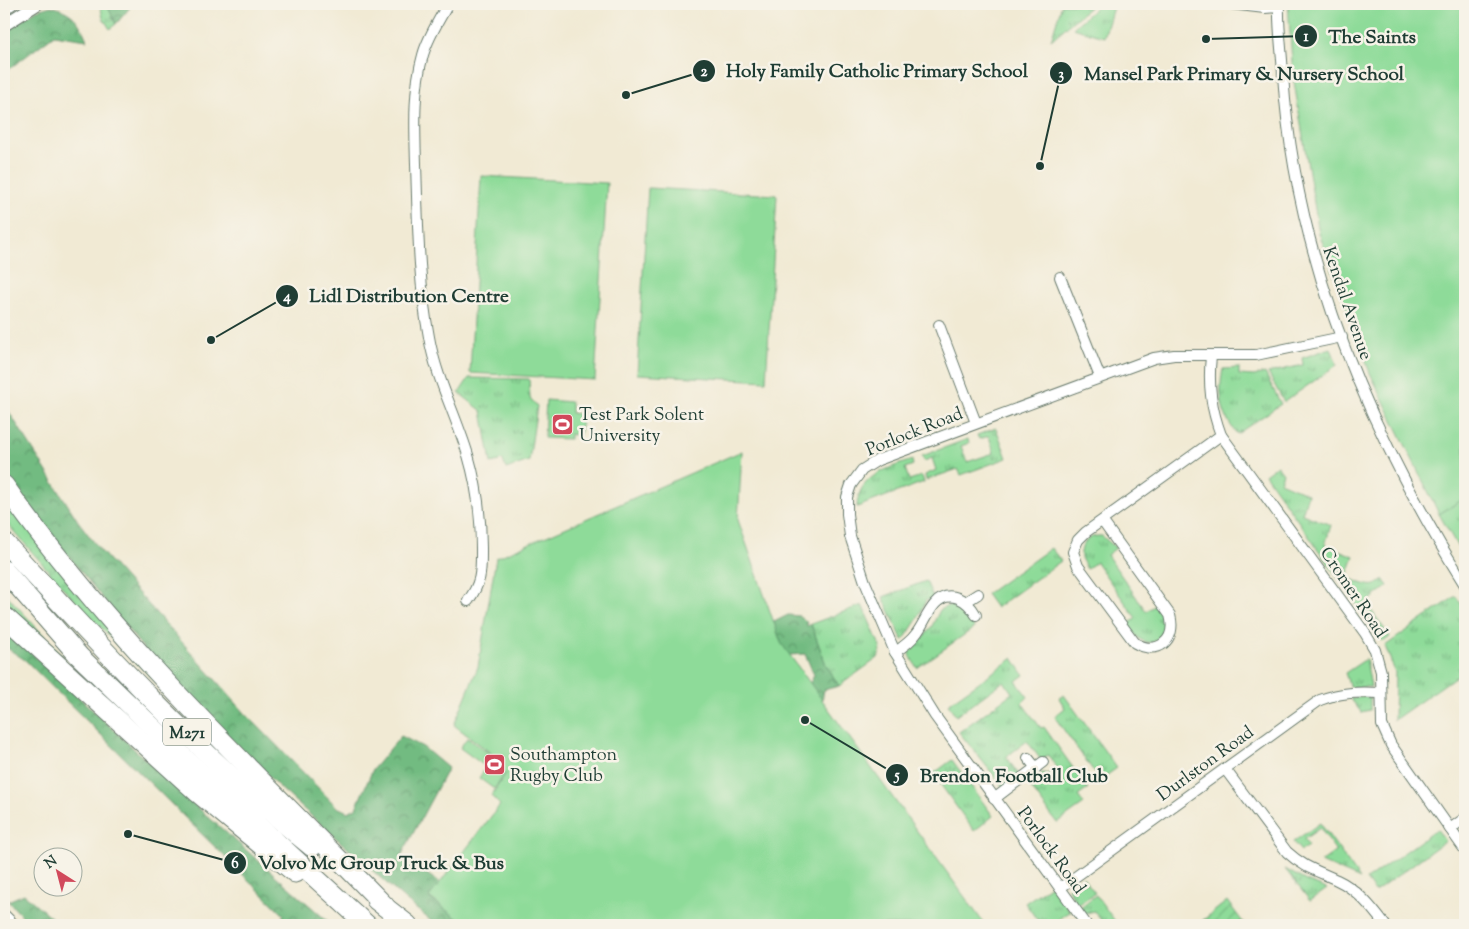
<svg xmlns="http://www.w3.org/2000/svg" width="1469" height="929" font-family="'Sorts Mill Goudy',serif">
<defs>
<pattern id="grass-tufts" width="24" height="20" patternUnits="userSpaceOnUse" patternTransform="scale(1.25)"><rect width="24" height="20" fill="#8edb99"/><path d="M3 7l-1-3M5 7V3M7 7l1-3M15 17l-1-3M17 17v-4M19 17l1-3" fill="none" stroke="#73b37e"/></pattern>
<pattern id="forest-crowns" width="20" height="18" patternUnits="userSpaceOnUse" patternTransform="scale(1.25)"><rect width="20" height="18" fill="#72bb81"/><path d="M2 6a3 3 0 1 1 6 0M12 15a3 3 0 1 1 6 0" fill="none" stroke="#5d996a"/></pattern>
<pattern id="garden-furrows" width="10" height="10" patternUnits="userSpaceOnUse" patternTransform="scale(1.25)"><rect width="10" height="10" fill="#8edb99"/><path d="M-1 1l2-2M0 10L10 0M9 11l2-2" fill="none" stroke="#73b37e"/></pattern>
</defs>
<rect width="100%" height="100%" fill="#f7f3e8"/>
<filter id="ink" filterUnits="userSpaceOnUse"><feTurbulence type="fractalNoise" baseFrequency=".02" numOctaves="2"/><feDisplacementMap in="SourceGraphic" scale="10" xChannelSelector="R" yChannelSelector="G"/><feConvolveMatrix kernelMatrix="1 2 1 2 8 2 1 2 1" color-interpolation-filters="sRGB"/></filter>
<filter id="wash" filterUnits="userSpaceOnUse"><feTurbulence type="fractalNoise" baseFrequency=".0096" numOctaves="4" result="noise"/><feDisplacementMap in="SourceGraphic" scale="20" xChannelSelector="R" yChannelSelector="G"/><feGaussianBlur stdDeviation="1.12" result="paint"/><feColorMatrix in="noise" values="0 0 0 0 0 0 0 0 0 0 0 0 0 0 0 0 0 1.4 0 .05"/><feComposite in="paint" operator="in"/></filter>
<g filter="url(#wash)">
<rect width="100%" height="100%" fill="#f1ead4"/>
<g fill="url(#grass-tufts)" stroke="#568c66">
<polygon points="100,4 109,4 108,7 116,24 110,29 103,18"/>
<polygon points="1062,4 1093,4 1051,40"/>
<polygon points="1100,4 1114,4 1104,37 1073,28"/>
<polygon points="1331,348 1337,365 1284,402 1268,373 1303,365 1302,358"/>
<path d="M1239 368V375L1254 376 1265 373 1281 404 1237 434C1221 414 1218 394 1223 369Z"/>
<polygon points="469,378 529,379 530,398 537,406 529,461 506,469 503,460 491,463 482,411 459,393"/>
<polygon points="996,428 1007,458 961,475 958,469 926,480 925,475 936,470 932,458 924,461 922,456 968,439 969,443 961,446 967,462 994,453 989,436 979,439 977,435"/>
<path d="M912 460 913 465 905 468 909 480 922 476 924 482 857 507C858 475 887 469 912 460Z"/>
<path d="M1277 465 1283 473 1280 482 1308 494 1302 514 1331 525 1325 545 1354 556 1347 577C1359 582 1374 592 1383 579L1388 586 1366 603 1390 637 1383 642 1265 474Z"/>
<polygon points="1465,498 1465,560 1439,514"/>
<polygon points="4,500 165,691 79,606 4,520"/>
<path d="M1102 536 1116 548 1107 555 1146 611 1156 605 1165 617 1166 631C1152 651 1139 642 1127 625L1136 618 1096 562 1087 569 1081 558C1080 544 1087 535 1102 536Z"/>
<polygon points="1051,548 1061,561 996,608 986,594"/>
<polygon points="926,581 934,600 926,600 918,618 903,641 883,597"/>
<polygon points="4,592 65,659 19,621 4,605"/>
<polygon points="1456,596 1465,610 1465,670 1394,720 1395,672 1385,646"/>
<polygon points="862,605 881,648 878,658 839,686 826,665 811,624"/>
<polygon points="950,605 962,610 969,620 972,619 974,628 917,668 907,650 914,649 932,626 940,610"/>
<polygon points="1013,658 1024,675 1016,681 1028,697 1022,703 1041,728 1044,727 1088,789 1078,796 1084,804 1057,823 1028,784 1042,773 1048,774 1058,769 1048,755 1041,760 1027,741 1006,757 1020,776 1004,788 959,732 1012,693 1004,681 956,716 948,704"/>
<polygon points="1366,659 1371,687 1350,687 1345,673"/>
<polygon points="1064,695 1117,768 1100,780 1056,719 1055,716 1065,708 1059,698"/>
<polygon points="1364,696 1370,698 1370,710 1361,712 1350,698"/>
<polygon points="952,760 993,816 974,831 933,774"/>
<polygon points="1320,823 1360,879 1321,862 1336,851 1320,828 1304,839 1308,846 1301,851 1293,842"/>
<polygon points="1437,829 1445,841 1375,892 1366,880"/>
<polygon points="1285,869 1306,881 1327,889 1310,901"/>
<polygon points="1083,877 1095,893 1077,905 1068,888"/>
<polygon points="1051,885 1070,911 1050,925 1041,925 1025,903"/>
<polygon points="1096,895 1117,924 1105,925 1094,911 1086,913 1079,908"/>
</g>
<g fill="url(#forest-crowns)" stroke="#487c5a">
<polygon points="109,4 133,4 116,24 108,7"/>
<path d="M51 6C73 12 78 19 87 40L54 35 4 73V31L37 10Z"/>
<polygon points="4,404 78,521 100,550 245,713 337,807 348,812 356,808 373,769 401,736 423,747 448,768 401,856 440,883 429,898 466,925 436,925 403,898 279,787 156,664 4,477"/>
<polygon points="788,615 799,616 806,621 807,626 811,624 826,665 839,686 824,690 822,700 810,683 814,675 805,654 789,655 781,643 774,622"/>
<polygon points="4,627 181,793 332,925 274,925 284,915 25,660 4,646"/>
<polygon points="24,894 60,925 30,925 8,901"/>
</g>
<g fill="#8edb99" stroke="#568c66">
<polygon points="1288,4 1465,4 1465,498 1439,514 1370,373 1319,233 1293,76"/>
<polygon points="481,176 607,183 595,380 470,373"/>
<polygon points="648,188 777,195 766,381 637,374"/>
<polygon points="546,400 571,402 571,413 583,414 579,436 570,434 570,439 544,438"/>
<polygon points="742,451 738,520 781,643 985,925 466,925 429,897 500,805 491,796 506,773 494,789 479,778 486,767 460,748 467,738 505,764 454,725 478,667 496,558"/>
</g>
<polygon fill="url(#garden-furrows)" stroke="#568c66" points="1227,901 1245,925 1197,925"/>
</g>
<g filter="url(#ink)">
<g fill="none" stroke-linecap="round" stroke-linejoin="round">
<defs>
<g id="minor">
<path d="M448 4C439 20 428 37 423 55 413 90 415 128 416 164 418 222 418 279 429 337 436 378 456 415 468 455 477 485 481 517 481 548 481 571 482 582 468 601"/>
<polyline points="1231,4 1265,8 1279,7"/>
<path d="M1279 4C1278 27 1282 52 1283 75 1295 258 1369 432 1465 585"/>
<polyline points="1060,277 1100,377"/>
<polyline points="939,325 976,423"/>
<path d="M1211 356C1208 385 1211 408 1221 435L1365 633 1375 650 1381 672 1382 725 1391 745 1465 850"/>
<path d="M1103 522 1170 615C1177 640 1158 656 1135 643L1078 566 1073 552 1078 540 1086 532 1221 435"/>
<polyline points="967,601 978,594"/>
<path d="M895 652C903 647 910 642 916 634 923 625 927 613 935 604 949 588 968 600 976 615"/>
<polyline points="1028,758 1036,768"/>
<path d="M1225 769 1287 852C1303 867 1318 871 1337 880 1357 889 1372 908 1385 925"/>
<polyline points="994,799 1043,762"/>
<polyline points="1450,829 1465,818"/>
<path d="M1060 888 1320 700C1341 692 1358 692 1380 693"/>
<polyline points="1086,924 935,716 895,652 865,582 850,536 847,514 847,497 851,485 862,470 878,460 1154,358 1174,355 1256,355 1342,337"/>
</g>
<g id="tertiary">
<polyline points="4,8 11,4"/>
<polyline points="4,25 37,4"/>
<polyline points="4,916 13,925"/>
</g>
<g id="motorway">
<path d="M4 485C112 639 254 772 385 906"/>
<path d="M4 542C101 648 201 756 312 847"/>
<polyline points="4,570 79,656 189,762 367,925"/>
<polyline points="4,616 198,793 295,873"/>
<polyline points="376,900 408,925"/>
</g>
</defs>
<use href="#minor" stroke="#687a6c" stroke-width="12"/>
<use href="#tertiary" stroke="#687a6c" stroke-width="14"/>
<use href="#motorway" stroke="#687a6c" stroke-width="21"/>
<use href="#minor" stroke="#fff" stroke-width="10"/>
<use href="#tertiary" stroke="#fff" stroke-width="12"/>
<use href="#motorway" stroke="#fff" stroke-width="19"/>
</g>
</g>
<defs>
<symbol id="stadium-square" viewBox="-11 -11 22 22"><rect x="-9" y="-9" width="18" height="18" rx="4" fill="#d1495b" stroke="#f7f3e8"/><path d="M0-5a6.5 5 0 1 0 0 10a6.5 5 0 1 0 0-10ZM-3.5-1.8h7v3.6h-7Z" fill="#fff"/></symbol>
</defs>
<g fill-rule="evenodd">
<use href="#stadium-square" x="550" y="412" width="25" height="25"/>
<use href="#stadium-square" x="482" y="752" width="25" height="25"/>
</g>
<g text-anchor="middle" stroke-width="5" stroke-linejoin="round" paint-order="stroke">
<rect fill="#f7f3e8" stroke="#60746a" stroke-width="1" x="163" y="718.5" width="48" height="27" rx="4"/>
<g font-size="16" font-weight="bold" fill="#1f3d34">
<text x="187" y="738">M271</text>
</g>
<g font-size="18" fill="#1f3d34" stroke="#f7f3e8">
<text transform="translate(1348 303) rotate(71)" y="6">Kendal Avenue</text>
<text transform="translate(914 431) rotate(-22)" y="6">Porlock Road</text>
<text transform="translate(1354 592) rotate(56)" y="6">Cromer Road</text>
<text transform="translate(1205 763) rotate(-36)" y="6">Durlston Road</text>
<text transform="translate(1052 850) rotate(54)" y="6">Porlock Road</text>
</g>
<g font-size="18" fill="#1f3d34" stroke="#f7f3e8" text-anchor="start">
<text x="579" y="420">Test Park Solent<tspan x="579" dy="21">University</tspan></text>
<text x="510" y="760">Southampton<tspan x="510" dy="21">Rugby Club</tspan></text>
</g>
</g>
<path fill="none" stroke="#1f3d34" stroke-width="2" d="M1206 39L1306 36M626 95L704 71M1040 166L1061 73M211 340L287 296M805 720L897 775M128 834L235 863"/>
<g fill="#1f3d34" stroke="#f7f3e8" stroke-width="2">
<circle cx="1206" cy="39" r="5"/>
<circle cx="626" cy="95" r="5"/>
<circle cx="1040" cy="166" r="5"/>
<circle cx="211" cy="340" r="5"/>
<circle cx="805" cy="720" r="5"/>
<circle cx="128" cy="834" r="5"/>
<circle cx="1306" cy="36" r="12"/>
<circle cx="704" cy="71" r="12"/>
<circle cx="1061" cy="73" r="12"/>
<circle cx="287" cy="296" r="12"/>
<circle cx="897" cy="775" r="12"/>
<circle cx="235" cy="863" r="12"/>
</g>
<g font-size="15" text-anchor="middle" font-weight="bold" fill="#fff">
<text x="1306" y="41">1</text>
<text x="704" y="76">2</text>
<text x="1061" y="79">3</text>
<text x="287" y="301">4</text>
<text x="897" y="780">5</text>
<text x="235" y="868">6</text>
</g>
<g font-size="19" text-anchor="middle" font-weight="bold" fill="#1f3d34" stroke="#f7f3e8" stroke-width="5" stroke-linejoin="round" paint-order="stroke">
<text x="1372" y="43">The Saints</text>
<text x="877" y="77">Holy Family Catholic Primary School</text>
<text x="1244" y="80">Mansel Park Primary &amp; Nursery School</text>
<text x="409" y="302">Lidl Distribution Centre</text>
<text x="1014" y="782">Brendon Football Club</text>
<text x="381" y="869">Volvo Mc Group Truck &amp; Bus</text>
</g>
<rect width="1469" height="929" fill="none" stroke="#f7f3e8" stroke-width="20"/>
<g transform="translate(58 872) rotate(324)"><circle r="24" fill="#f7f3e8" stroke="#a1aaa0"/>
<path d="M0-4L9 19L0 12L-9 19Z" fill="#d1495b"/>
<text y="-8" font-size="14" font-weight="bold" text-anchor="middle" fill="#1f3d34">N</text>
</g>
</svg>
